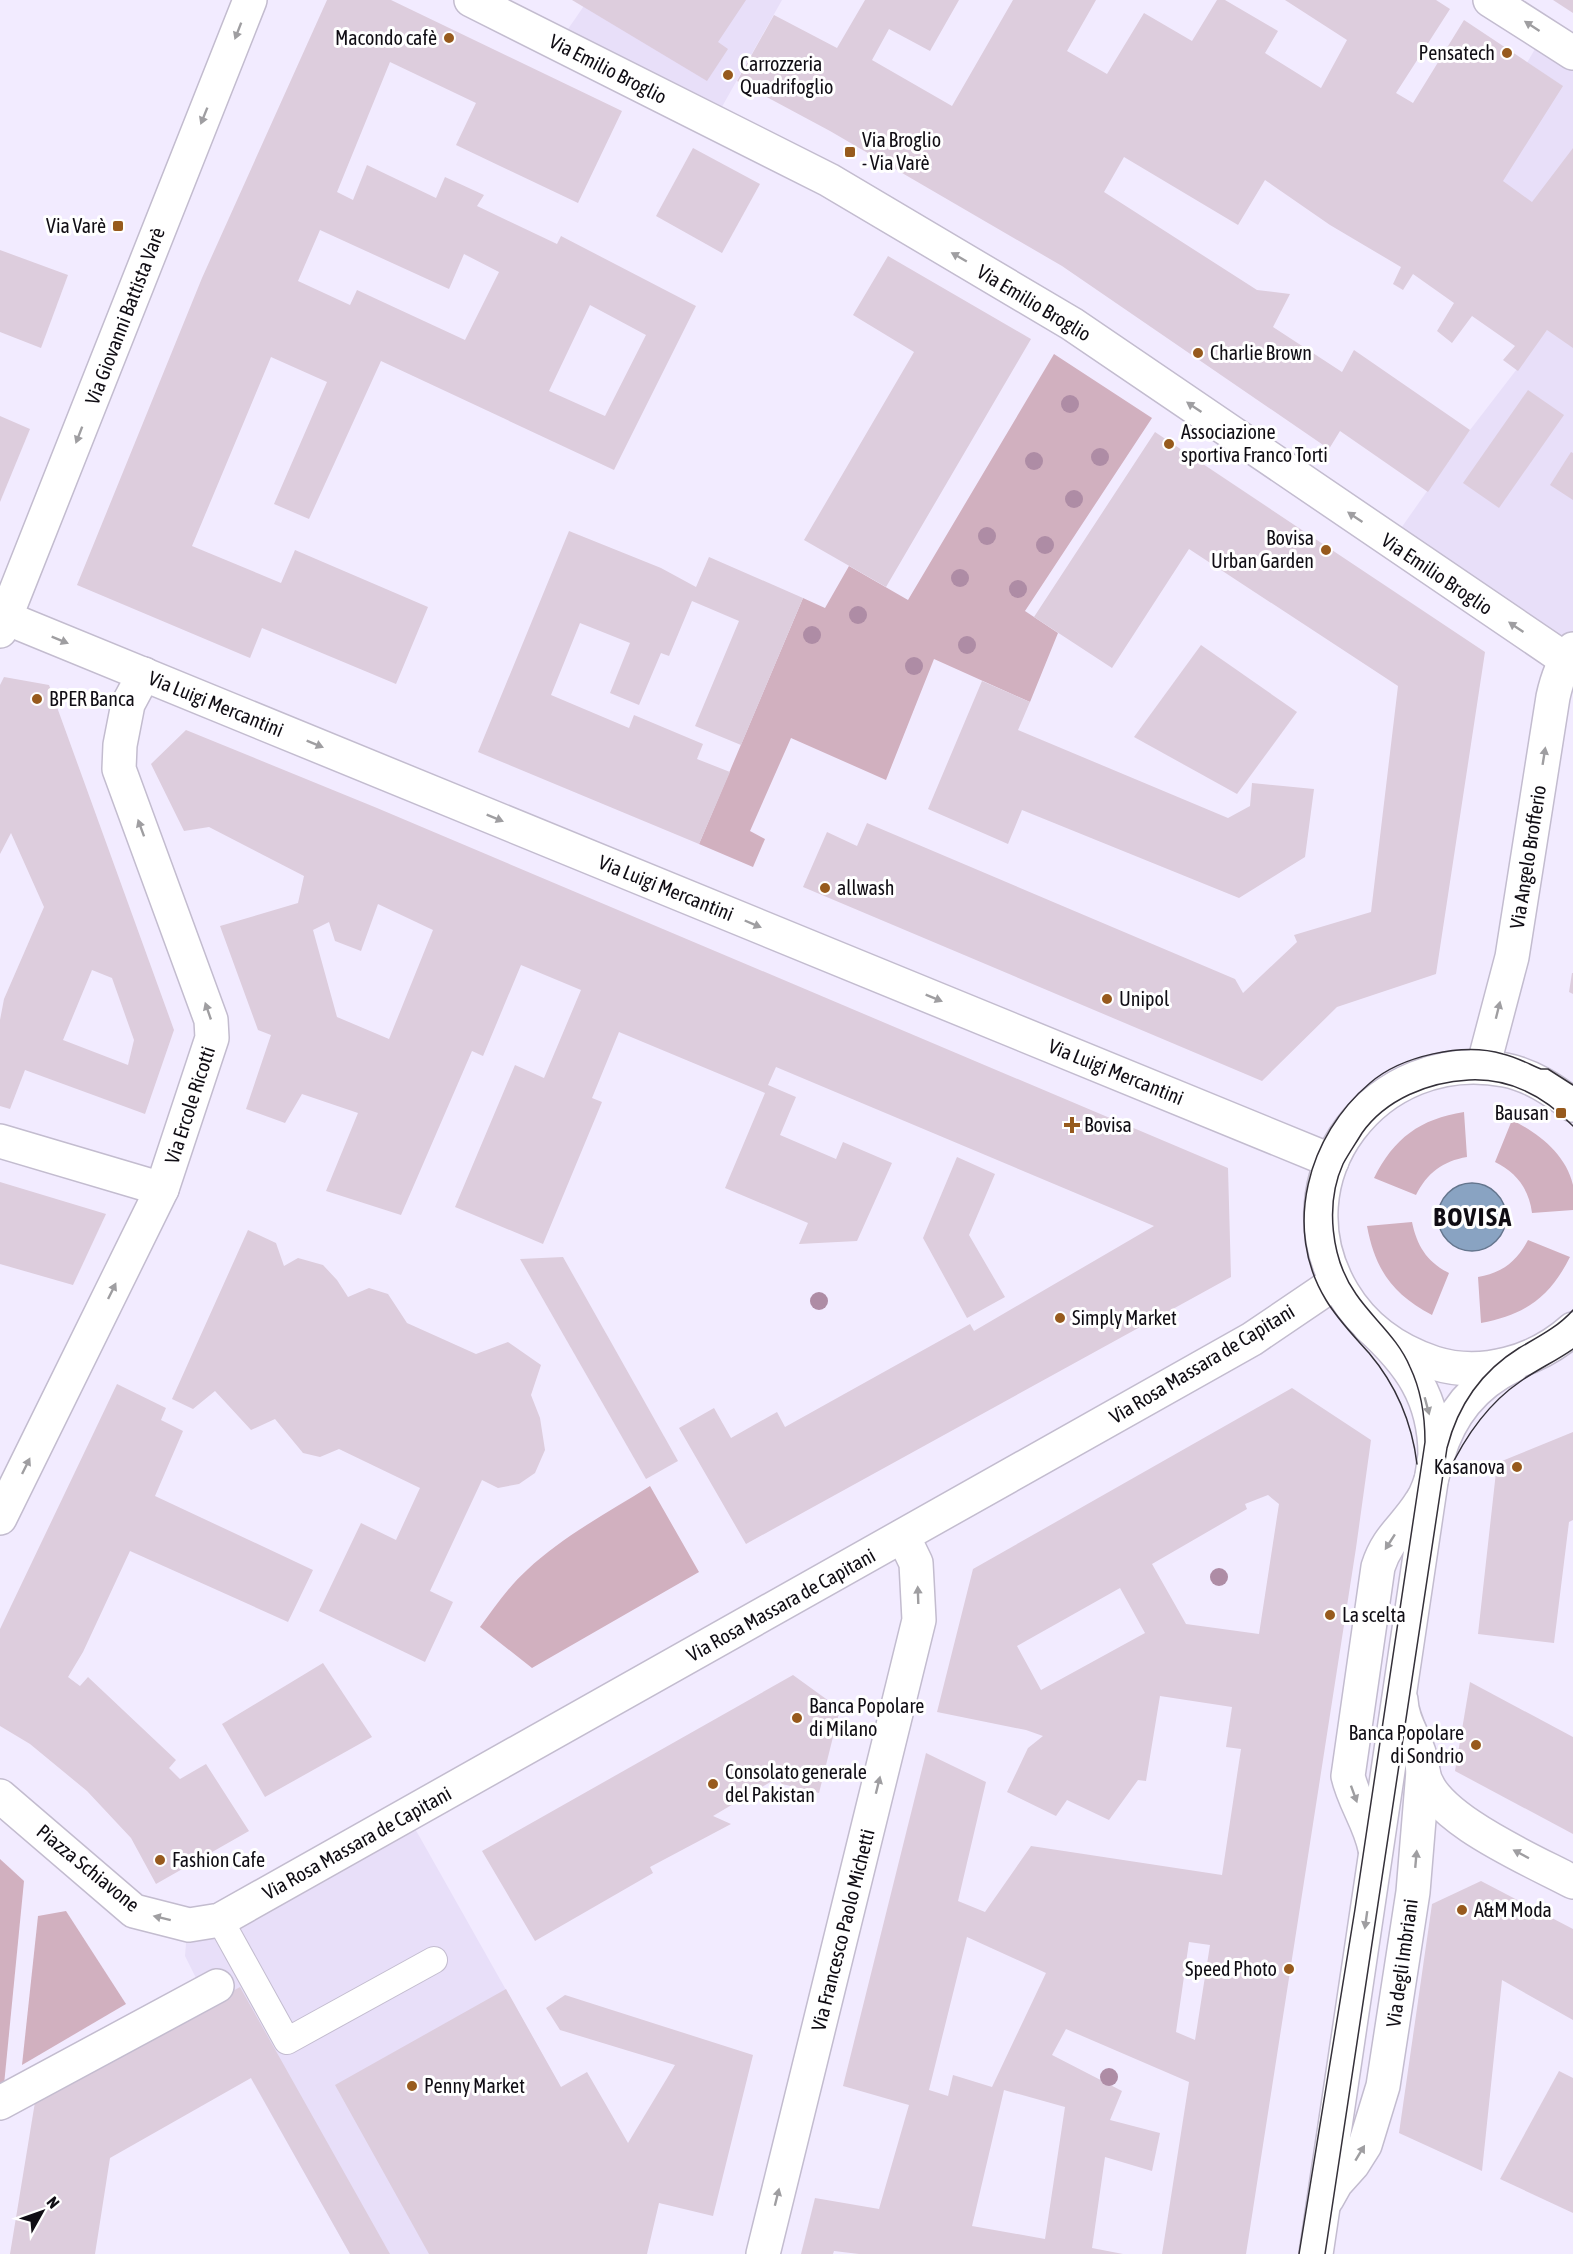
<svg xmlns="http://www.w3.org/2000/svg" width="1573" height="2254" font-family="'Asap Condensed',sans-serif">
<rect width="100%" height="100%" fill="#f2ebff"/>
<g fill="#e8dff9">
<polygon points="588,0 782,0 714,121 557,45"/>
<polygon points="1543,35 1573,54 1573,281 1456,186"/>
<polygon points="1573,296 1573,632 1550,647 1392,541 1470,430"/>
<polygon points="409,1818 629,2208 601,2254 350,2254 209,2004 185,1956 187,1931"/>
</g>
<g fill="#d1b0bf">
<polygon points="1054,354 1152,418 1025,611 1058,633 1030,702 934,659 886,780 791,738 750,831 765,839 753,867 699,844 803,598 825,608 849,566 908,600"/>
<path d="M1464 1112 1467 1157C1443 1161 1427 1173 1416 1195L1374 1178C1394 1138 1420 1119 1464 1112Z"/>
<path d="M1512 1120C1538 1133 1566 1154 1573 1185 1573 1193 1573 1202 1573 1210L1532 1213C1529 1189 1516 1172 1495 1162Z"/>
<path d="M1412 1222C1417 1246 1427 1262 1449 1273L1432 1315C1392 1294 1375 1269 1367 1226Z"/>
<path d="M1528 1240 1570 1257C1550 1297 1525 1315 1481 1323L1478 1277C1502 1273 1517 1261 1528 1240Z"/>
<path d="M650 1486 699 1572 532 1668 480 1627C494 1608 509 1586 527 1570 563 1536 609 1512 650 1486Z"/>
<polygon points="0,1859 24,1881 3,2095 0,2096"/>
<polygon points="66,1911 126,2004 22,2065 38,1916"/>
</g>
<circle fill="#89a3c2" stroke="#65768e" stroke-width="1.5" cx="1472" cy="1217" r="34"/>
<g fill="#ddcddd" fill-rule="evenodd">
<path d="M327 0H391L622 111 578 203 456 145 476 103 390 62 337 192 353 200 367 165 436 198 445 177 484 195 477 206 557 244 561 236 696 306 614 470 381 361 309 519 274 504 327 382 271 357 192 546 281 583 295 550 428 607 396 684 262 628 250 658 77 585 202 278ZM320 230 449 289 464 254 499 272 465 340 357 290 350 305 298 281ZM590 305 646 335 605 416 549 391Z"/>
<polygon points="572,0 746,0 718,42 728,49 707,81"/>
<polygon points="865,0 959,0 930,51 889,29 872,60 952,106 1013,0 1096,0 1067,51 1107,74 1144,13 1192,41 1217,0 1225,0 1278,31 1265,53 1321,88 1347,40 1285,0 1436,0 1450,9 1396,93 1413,103 1464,20 1563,86 1503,181 1532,202 1573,148 1573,348 1547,330 1518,371 1503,360 1515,346 1472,316 1452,343 1437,331 1454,303 1413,274 1403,290 1393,284 1401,267 1330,225 1265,180 1238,225 1124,157 1104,192 1257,290 1290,294 1273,327 1342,372 1354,350 1470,430 1428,492 1340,431 1329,449 1062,266 830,131 737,81 774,15 837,48"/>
<polygon points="1553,0 1573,0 1573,13"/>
<polygon points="693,148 760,184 722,253 656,216"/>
<polygon points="0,250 68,275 41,348 0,332"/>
<polygon points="888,256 1031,339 886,587 804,540 914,352 853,315"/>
<polygon points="1528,390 1564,415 1499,508 1463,483"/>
<polygon points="0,416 30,429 0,502"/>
<polygon points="1155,432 1485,652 1436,974 1337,1007 1262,1081 803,887 827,832 857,846 867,823 1235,979 1243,993 1297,942 1294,935 1371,912 1398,686 1189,549 1112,668 1034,617"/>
<polygon points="1571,452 1573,453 1573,500 1550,485"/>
<polygon points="569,531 661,568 696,587 709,557 803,598 741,745 695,726 739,621 692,601 669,656 661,653 639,705 610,693 630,643 580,623 551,695 629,728 634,715 703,744 697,759 730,772 699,844 478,752"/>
<polygon points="1201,645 1297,712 1237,794 1134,737"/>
<path d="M4 677 49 685 174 1030 145 1114 25 1070 10 1109 0 1106V1020L4 999 44 907 11 833 0 854V685ZM92 970 112 978 134 1040 128 1065 63 1040Z"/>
<polygon points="982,681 1030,702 1018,730 1228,818 1250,806 1252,783 1314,789 1305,857 1239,898 1022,810 1008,844 928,809"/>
<path d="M186 730 377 808 1228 1168 1231 1277 746 1544 679 1428 714 1408 731 1438 777 1412 785 1427 970 1324 974 1331 1154 1226 776 1067 768 1085 796 1097 780 1135 836 1159 843 1142 892 1163 857 1241 799 1244 808 1223 725 1188 765 1093 619 1032 592 1098 602 1102 543 1244 455 1207 515 1065 544 1078 581 990 521 965 483 1056 472 1051 401 1215 326 1191 358 1113 302 1094 285 1123 246 1109 271 1035 258 1030 220 926 298 903 304 876 209 827 184 831 151 764ZM378 904 433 930 389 1039 337 1017 313 930 329 922 335 941 361 951Z"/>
<polygon points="1572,973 1573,973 1573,994 1569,992"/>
<polygon points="957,1157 995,1174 969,1235 1005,1297 967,1318 923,1238"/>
<polygon points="0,1182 106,1214 73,1285 0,1264"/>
<polygon points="248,1230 276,1243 284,1266 298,1258 323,1265 337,1280 348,1297 369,1288 388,1294 407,1323 476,1354 508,1342 541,1365 531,1395 540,1418 545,1450 535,1473 519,1484 498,1488 482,1480 430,1591 453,1602 425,1662 319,1611 361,1523 396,1540 420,1488 339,1449 320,1457 303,1453 275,1419 251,1430 215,1391 193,1409 172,1399"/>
<polygon points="563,1257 678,1461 646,1479 520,1259"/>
<polygon points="117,1384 166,1408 161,1420 183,1431 155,1496 313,1570 288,1622 130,1551 83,1652 68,1677 80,1686 88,1677 176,1760 169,1768 180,1779 206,1764 249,1831 156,1884 131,1838 87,1791 30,1744 0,1726 0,1629"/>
<path d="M1292 1388 1371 1440 1356 1548 1246 2254H1162L1189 2082 1066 2029 1052 2055 1122 2091 1110 2120 1160 2133 1152 2171 1105 2157 1092 2248 1123 2254H859L834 2251 833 2254H801L815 2198 879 2209 909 2105 843 2086 926 1753 986 1782 958 1901 985 1912 1031 1846 1222 1875 1241 1749 1226 1747 1232 1707 1160 1696 1146 1781 1138 1780 1109 1820 1067 1800 1056 1816 1007 1792 1028 1748 1043 1736 1026 1730 937 1712 973 1569ZM1268 1495 1279 1504 1259 1634 1186 1624 1152 1564 1247 1509 1245 1504ZM1120 1588 1145 1633 1041 1690 1017 1646ZM967 1937 1046 1973 992 2087 953 2075 948 2096 929 2090ZM1189 1942 1210 1945 1195 2040 1176 2032ZM1004 2090 1065 2107 1045 2239 972 2226Z"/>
<polygon points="1573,1432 1573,1520 1569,1522 1554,1643 1478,1634 1497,1463"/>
<polygon points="323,1663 372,1737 265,1797 222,1724"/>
<polygon points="793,1675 840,1709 819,1793 782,1784 777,1778 713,1816 731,1824 650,1867 653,1873 535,1941 482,1851"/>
<polygon points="1470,1682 1573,1737 1573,1834 1455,1771"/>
<polygon points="1481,1881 1573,1929 1573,2020 1502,1980 1482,2171 1399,2133 1432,1904"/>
<polygon points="240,1987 390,2254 350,2254 251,2078 110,2158 95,2254 10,2254 35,2102"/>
<polygon points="506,1989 561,2087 587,2072 628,2143 675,2065 560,2030 546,2008 565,1995 753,2055 713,2216 659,2203 647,2254 429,2254 335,2085"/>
<polygon points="1559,2071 1573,2078 1573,2213 1500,2179"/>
</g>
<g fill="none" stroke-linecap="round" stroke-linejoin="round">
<defs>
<polyline id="lane" points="220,1920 287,2041 434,1960"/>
<g id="street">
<polyline points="1490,0 1573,53"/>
<polyline points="0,1141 162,1189"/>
<polyline points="0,1518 162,1189 212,1038 211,1020 119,769 120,745 128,704 144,674"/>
<path d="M1423 1771C1429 1817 1534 1861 1573 1882"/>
<polyline points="0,1796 134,1911 189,1925 220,1920 1252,1339 1336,1282"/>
<polyline points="0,2103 217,1986"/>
<polyline points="763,2254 919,1620 916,1563 903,1536"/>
</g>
<g id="secondary">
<polyline points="471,0 829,180 1072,324 1565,659"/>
<polyline points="6,618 1332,1161"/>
<polyline points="0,631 250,0"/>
<path d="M1483 1067 1512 957 1553 697C1557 679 1562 664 1573 649"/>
<path d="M1573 1105C1553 1090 1531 1075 1505 1070 1377 1045 1274 1178 1343 1293 1364 1328 1395 1350 1434 1363 1482 1378 1536 1362 1573 1329"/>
<path d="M1375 1849C1370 1823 1354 1802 1348 1776L1378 1567C1388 1536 1405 1528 1421 1502 1431 1488 1433 1471 1438 1455 1450 1414 1475 1384 1512 1366"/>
<path d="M1327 2199 1336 2183 1353 2164 1365 2145 1383 2086 1413 1892 1423 1771C1421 1744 1402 1726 1401 1700"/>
<path d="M1316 2254 1435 1455C1435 1398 1410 1363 1369 1326"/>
</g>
</defs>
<use href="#lane" stroke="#c3bccf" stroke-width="28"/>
<use href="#street" stroke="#c3bccf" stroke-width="36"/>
<use href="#secondary" stroke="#c3bccf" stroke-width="36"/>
<use href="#lane" stroke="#fff" stroke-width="26"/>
<use href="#street" stroke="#fff" stroke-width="33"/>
<use href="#secondary" stroke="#fff" stroke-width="33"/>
<g stroke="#343039" stroke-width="1.5">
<path d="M1417 1464C1412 1423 1396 1385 1369 1353 1354 1336 1338 1320 1326 1300 1282 1228 1308 1135 1370 1083 1401 1056 1463 1042 1503 1054 1516 1057 1529 1064 1541 1069H1548L1573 1085"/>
<path d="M1447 1475C1464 1438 1487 1404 1521 1381 1538 1369 1556 1361 1573 1349"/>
<path d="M1299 2254 1355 1909 1425 1442C1425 1416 1421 1390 1410 1367 1398 1338 1373 1319 1356 1294 1331 1259 1325 1204 1343 1164 1349 1153 1356 1143 1362 1133 1386 1099 1429 1082 1469 1080 1510 1078 1545 1097 1573 1126"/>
<path d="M1325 2254 1447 1448C1458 1405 1482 1371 1519 1348 1538 1337 1558 1327 1573 1310"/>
</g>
</g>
<g fill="#ae8ca5">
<circle cx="1070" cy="404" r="9"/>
<circle cx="1100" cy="457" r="9"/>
<circle cx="1034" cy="461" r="9"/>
<circle cx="1074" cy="499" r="9"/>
<circle cx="987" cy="536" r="9"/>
<circle cx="1045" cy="545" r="9"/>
<circle cx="960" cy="578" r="9"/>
<circle cx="1018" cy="589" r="9"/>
<circle cx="858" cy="615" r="9"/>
<circle cx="812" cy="635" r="9"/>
<circle cx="967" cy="645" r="9"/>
<circle cx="914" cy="666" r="9"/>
<circle cx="819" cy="1301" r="9"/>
<circle cx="1219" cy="1577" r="9"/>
<circle cx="1109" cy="2077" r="9"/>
</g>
<defs><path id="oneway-solid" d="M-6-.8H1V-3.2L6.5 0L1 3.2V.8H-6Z" transform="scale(1.5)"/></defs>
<g fill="#9f9ea1">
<use href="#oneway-solid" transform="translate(1532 26) rotate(-147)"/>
<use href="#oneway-solid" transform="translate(238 31) rotate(111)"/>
<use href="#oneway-solid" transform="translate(204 116) rotate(112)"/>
<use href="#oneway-solid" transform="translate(959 257) rotate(-150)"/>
<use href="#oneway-solid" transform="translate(1194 407) rotate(-146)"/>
<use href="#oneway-solid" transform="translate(79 435) rotate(111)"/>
<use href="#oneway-solid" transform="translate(1355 517) rotate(-146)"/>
<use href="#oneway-solid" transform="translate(1516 627) rotate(-146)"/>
<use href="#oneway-solid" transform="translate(60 640) rotate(22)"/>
<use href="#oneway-solid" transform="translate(315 744) rotate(22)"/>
<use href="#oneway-solid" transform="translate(1544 756) rotate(-81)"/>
<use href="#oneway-solid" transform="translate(495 818) rotate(22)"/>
<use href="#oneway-solid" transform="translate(141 828) rotate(-110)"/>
<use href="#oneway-solid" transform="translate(753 924) rotate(23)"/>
<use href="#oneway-solid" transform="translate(934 998) rotate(22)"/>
<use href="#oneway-solid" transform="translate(1498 1010) rotate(-76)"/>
<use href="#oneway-solid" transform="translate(208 1011) rotate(-109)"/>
<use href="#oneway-solid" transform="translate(112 1291) rotate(-64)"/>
<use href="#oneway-solid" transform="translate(1427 1406) rotate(75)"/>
<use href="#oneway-solid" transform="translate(26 1466) rotate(-64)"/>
<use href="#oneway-solid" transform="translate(1390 1542) rotate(123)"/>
<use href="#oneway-solid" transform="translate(918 1595) rotate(-92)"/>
<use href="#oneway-solid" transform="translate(878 1785) rotate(-76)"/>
<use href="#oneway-solid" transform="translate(1354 1794) rotate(70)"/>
<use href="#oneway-solid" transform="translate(1521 1854) rotate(-152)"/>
<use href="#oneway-solid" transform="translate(1416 1859) rotate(-85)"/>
<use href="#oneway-solid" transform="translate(162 1918) rotate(-166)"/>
<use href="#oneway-solid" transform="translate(1366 1920) rotate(98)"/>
<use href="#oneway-solid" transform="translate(1360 2153) rotate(-59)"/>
<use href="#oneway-solid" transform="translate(777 2197) rotate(-76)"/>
</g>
<g fill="#975a1d" stroke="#fff" stroke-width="2">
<circle cx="449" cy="38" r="6"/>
<circle cx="1507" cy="53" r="6"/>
<circle cx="728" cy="75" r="6"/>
<rect x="844" y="146" width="12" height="12" rx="3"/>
<rect x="112" y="220" width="12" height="12" rx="3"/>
<circle cx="1198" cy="353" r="6"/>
<circle cx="1169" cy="444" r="6"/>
<circle cx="1326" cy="550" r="6"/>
<circle cx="37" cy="699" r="6"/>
<circle cx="825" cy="888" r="6"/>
<circle cx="1107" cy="999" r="6"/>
<rect x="1555" y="1107" width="12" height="12" rx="3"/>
<path d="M1069 1116h6v6h6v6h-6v6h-6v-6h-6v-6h6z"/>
<circle cx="1060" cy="1318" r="6"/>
<circle cx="1517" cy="1467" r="6"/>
<circle cx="1330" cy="1615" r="6"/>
<circle cx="797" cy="1718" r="6"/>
<circle cx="1476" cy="1745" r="6"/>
<circle cx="713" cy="1784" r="6"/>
<circle cx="160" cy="1860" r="6"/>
<circle cx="1462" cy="1910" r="6"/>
<circle cx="1289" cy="1969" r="6"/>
<circle cx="412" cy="2086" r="6"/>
</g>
<g text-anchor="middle" stroke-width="6" stroke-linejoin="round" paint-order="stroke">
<g font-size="20" fill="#100d14" stroke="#fff" text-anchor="start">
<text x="437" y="45" text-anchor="end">Macondo cafè</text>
<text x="1495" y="60" text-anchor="end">Pensatech</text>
<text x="740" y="71">Carrozzeria<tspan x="740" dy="23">Quadrifoglio</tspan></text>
<text x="862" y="147">Via Broglio<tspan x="862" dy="23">- Via Varè</tspan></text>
<text x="106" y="233" text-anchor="end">Via Varè</text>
<text x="1210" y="360">Charlie Brown</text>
<text x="1181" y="439">Associazione<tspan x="1181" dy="23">sportiva Franco Torti</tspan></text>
<text x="1314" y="545" text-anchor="end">Bovisa<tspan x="1314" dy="23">Urban Garden</tspan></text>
<text x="49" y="706">BPER Banca</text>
<text x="837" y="895">allwash</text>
<text x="1119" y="1006">Unipol</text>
<text x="1549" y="1120" text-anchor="end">Bausan</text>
<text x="1084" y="1132">Bovisa</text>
<text x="1072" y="1325">Simply Market</text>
<text x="1505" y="1474" text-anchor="end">Kasanova</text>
<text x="1342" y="1622">La scelta</text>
<text x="809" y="1713">Banca Popolare<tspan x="809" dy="23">di Milano</tspan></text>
<text x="1464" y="1740" text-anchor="end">Banca Popolare<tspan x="1464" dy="23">di Sondrio</tspan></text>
<text x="725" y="1779">Consolato generale<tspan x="725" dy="23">del Pakistan</tspan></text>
<text x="172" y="1867">Fashion Cafe</text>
<text x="1474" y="1917">A&amp;M Moda</text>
<text x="1277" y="1976" text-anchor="end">Speed Photo</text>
<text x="424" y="2093">Penny Market</text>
</g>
<g font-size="20" fill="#100d14" stroke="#fff">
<text transform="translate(608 69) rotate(27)" y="7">Via Emilio Broglio</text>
<text transform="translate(1034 303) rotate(31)" y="7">Via Emilio Broglio</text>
<text transform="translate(125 316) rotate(-69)" y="7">Via Giovanni Battista Varè</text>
<text transform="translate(1437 574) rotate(34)" y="7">Via Emilio Broglio</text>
<text transform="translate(216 704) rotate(22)" y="7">Via Luigi Mercantini</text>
<text transform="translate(1528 857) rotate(-81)" y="7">Via Angelo Brofferio</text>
<text transform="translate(666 888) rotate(22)" y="7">Via Luigi Mercantini</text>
<text transform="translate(1116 1072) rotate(22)" y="7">Via Luigi Mercantini</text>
<text transform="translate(190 1105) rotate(-72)" y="7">Via Ercole Ricotti</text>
<text transform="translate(1202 1364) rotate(-31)" y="7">Via Rosa Massara de Capitani</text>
<text transform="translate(781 1605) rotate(-29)" y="7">Via Rosa Massara de Capitani</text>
<text transform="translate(357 1843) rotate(-29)" y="7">Via Rosa Massara de Capitani</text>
<text transform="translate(88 1868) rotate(39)" y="7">Piazza Schiavone</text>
<text transform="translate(843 1930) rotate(-76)" y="7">Via Francesco Paolo Michetti</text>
<text transform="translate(1402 1963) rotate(-82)" y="7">Via degli Imbriani</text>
</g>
<g font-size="26" font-weight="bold" letter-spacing="1.5" fill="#100d14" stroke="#fff">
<text x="1473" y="1226">BOVISA</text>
</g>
</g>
<g transform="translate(42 2212) rotate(50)" stroke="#ffffff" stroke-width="4.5" paint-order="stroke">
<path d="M0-4.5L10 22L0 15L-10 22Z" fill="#100d14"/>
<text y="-9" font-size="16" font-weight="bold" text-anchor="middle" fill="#100d14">N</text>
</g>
</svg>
